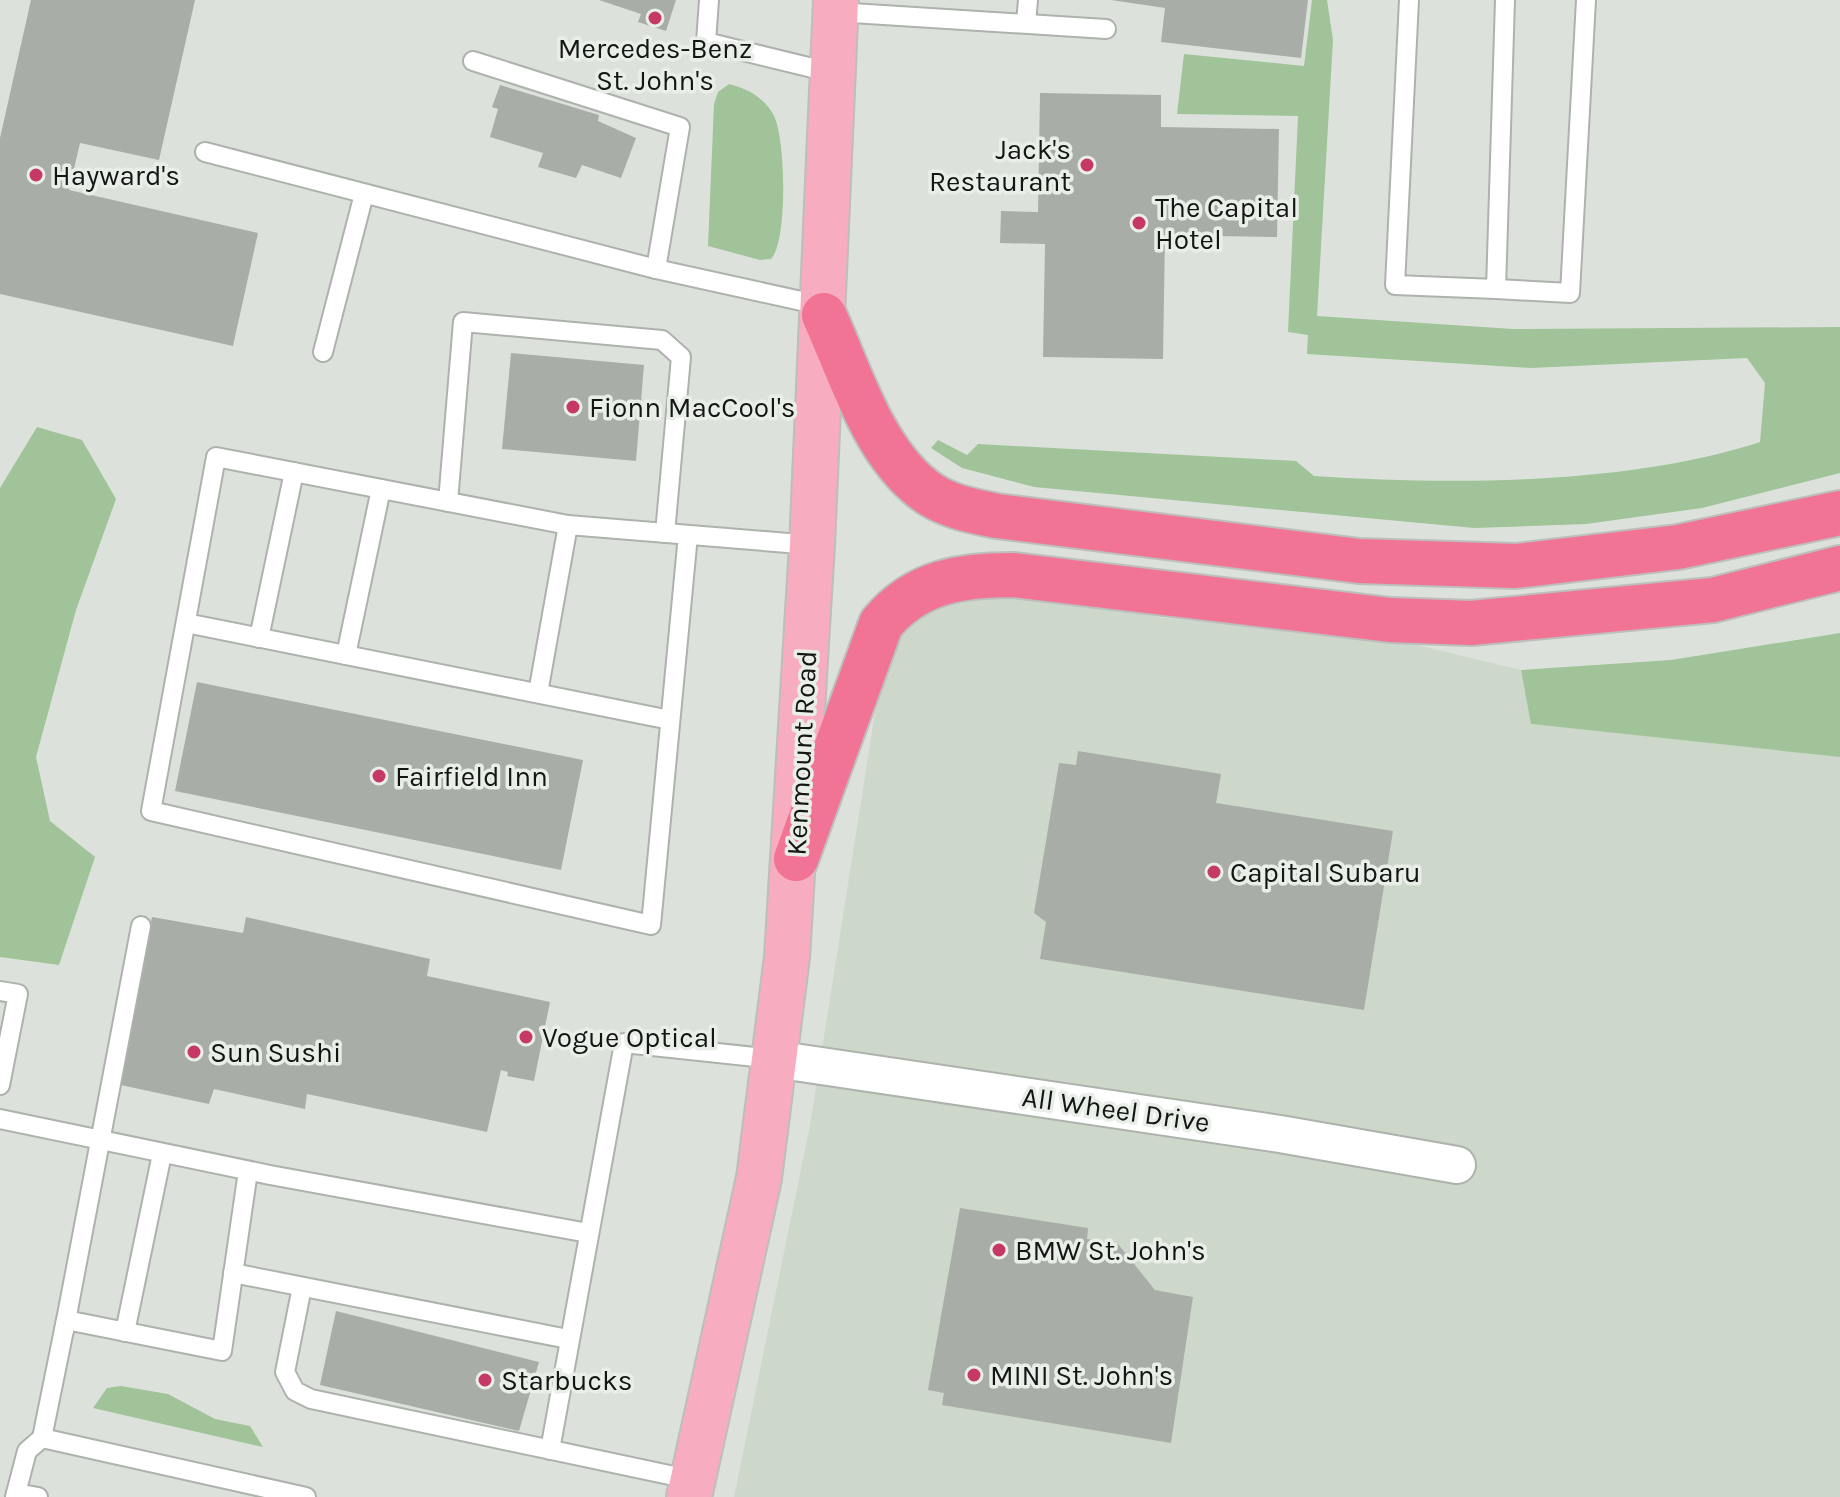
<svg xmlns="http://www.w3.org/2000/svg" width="1840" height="1497" font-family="Karla,sans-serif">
<rect width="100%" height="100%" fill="#dce2db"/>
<polygon fill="#cdd8ca" points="974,595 1059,595 1162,618 1384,637 1521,670 1532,724 1840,757 1840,1497 734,1497 810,1125 880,681 900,627 929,604"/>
<g fill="#a0c399">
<path d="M1312 0H1327L1333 40 1317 316 1513 329 1840 327V473L1702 508 1586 524 1474 528 1034 487 962 468 931 448 938 440 967 455 978 444 1296 461 1314 476C1453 485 1627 485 1760 442L1765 383 1747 358 1531 368 1307 354 1308 335 1288 332 1298 116 1177 114 1184 54 1304 66Z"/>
<path d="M729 84C748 89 763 97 773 114 786 135 788 242 771 259L760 260 708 246 714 104 718 92Z"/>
<polygon points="37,427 82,440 116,499 76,610 36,757 50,821 95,857 59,965 0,957 0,488"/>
<polygon points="1840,633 1840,757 1531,724 1521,670 1671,660"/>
<polygon points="121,1386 168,1394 215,1419 250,1426 263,1447 93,1408 107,1388"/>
</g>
<g fill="#a8aea7">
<polygon points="31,0 195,0 159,160 80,143 69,190 258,233 233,346 0,294 0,138"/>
<polygon points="599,0 676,0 666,31 638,22 641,14"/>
<polygon points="1111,0 1308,0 1301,58 1161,42 1165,8"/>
<polygon points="500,85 599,115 598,121 636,138 621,178 582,165 576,178 538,167 543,153 490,137 498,109 492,107"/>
<polygon points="1040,93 1161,95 1161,127 1279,129 1277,237 1165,235 1163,359 1043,357 1045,244 1000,243 1001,211 1038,212"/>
<polygon points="511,353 644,365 636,461 502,449"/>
<polygon points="197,682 583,760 561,870 175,791"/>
<polygon points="1078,751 1221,774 1216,803 1393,831 1364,1010 1040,959 1046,922 1034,913 1059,763 1076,765"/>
<polygon points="152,917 243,933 246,917 430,959 427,976 550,1002 534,1081 507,1076 508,1072 501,1070 487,1132 307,1094 305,1109 214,1089 209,1104 116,1084"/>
<polygon points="960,1208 1088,1228 1087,1239 1118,1244 1155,1290 1193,1297 1171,1443 942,1405 944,1393 928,1390"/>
<polygon points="336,1311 539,1362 519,1431 320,1385"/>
</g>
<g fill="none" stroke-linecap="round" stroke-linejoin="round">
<defs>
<g id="lane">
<polyline points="709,0 706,42 833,73"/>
<polyline points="1409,0 1395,285 1496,289 1505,0"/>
<polyline points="836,12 1106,29"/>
<polyline points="1026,23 1028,0"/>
<polyline points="473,61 680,127 656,269"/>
<polyline points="205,152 656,269 824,306"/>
<polyline points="1496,289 1570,293 1586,0"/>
<polyline points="323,352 364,194"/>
<polyline points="448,502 463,322 662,340 681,357 665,533"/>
<polyline points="688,535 651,925 151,811 216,457 568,525 812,545"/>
<polyline points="186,623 670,720"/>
<polyline points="259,638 294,472"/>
<polyline points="346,655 381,489"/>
<polyline points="538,693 568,525"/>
<polyline points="0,991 18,994 0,1085"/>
<polyline points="0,1119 270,1175 588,1233"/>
<polyline points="233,1273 568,1339"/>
<polyline points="302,1287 285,1372 295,1391 311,1399 693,1480"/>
<polyline points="64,1331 141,926"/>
<polyline points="125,1332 162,1154"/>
<polyline points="42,1438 306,1497"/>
<polyline points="550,1450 624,1043 774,1059"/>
<polyline points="16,1493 38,1497"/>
<polyline points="15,1497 27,1451 42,1438 66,1320 222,1351 248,1171"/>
</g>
<polyline id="street" points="774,1059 1280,1134 1457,1165"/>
<polyline id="primary" points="689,1497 759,1178 787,957 812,545 836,0"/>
<g id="highway">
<path d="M824 315C850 372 872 449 923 489 944 506 972 511 997 516L1359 561 1516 566 1678 547 1840 513"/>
<path d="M796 859 881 624C916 581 961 575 1014 575L1390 620 1471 623 1713 600 1840 568"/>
</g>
</defs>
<use href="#lane" stroke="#adb3ac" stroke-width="22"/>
<use href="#street" stroke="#adb3ac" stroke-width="40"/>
<use href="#primary" stroke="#bdbebd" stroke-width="48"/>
<use href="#highway" stroke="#bdbebd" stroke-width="48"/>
<use href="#lane" stroke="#fff" stroke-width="18"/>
<use href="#street" stroke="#fff" stroke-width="36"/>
<use href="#primary" stroke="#f7acbf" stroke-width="44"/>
<use href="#highway" stroke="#f17494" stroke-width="44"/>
</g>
<g fill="#c63967" stroke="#e9efe8" stroke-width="3">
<circle cx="655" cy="18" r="8"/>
<circle cx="1087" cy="165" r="8"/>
<circle cx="36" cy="175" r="8"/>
<circle cx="1139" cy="223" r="8"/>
<circle cx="573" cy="407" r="8"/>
<circle cx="379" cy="776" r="8"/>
<circle cx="1214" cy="872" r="8"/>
<circle cx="526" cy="1037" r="8"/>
<circle cx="194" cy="1052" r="8"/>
<circle cx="999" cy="1250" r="8"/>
<circle cx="974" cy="1375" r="8"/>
<circle cx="485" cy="1380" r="8"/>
</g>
<g text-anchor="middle" stroke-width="7" stroke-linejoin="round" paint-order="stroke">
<g font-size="28" fill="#141614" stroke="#e9efe8" text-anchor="start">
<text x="655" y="58" text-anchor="middle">Mercedes-Benz<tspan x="655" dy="32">St. John's</tspan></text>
<text x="1071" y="159" text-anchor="end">Jack's<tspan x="1071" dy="32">Restaurant</tspan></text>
<text x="52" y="185">Hayward's</text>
<text x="1155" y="217">The Capital<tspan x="1155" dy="32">Hotel</tspan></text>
<text x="589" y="417">Fionn MacCool's</text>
<text x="395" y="786">Fairfield Inn</text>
<text x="1230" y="882">Capital Subaru</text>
<text x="542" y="1047">Vogue Optical</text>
<text x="210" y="1062">Sun Sushi</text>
<text x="1015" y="1260">BMW St. John's</text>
<text x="990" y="1385">MINI St. John's</text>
<text x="501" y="1390">Starbucks</text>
</g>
<g font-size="28" fill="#141614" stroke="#e9efe8">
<text transform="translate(801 753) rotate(-87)" y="10">Kenmount Road</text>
<text transform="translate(1116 1109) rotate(8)" y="10">All Wheel Drive</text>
</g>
</g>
</svg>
